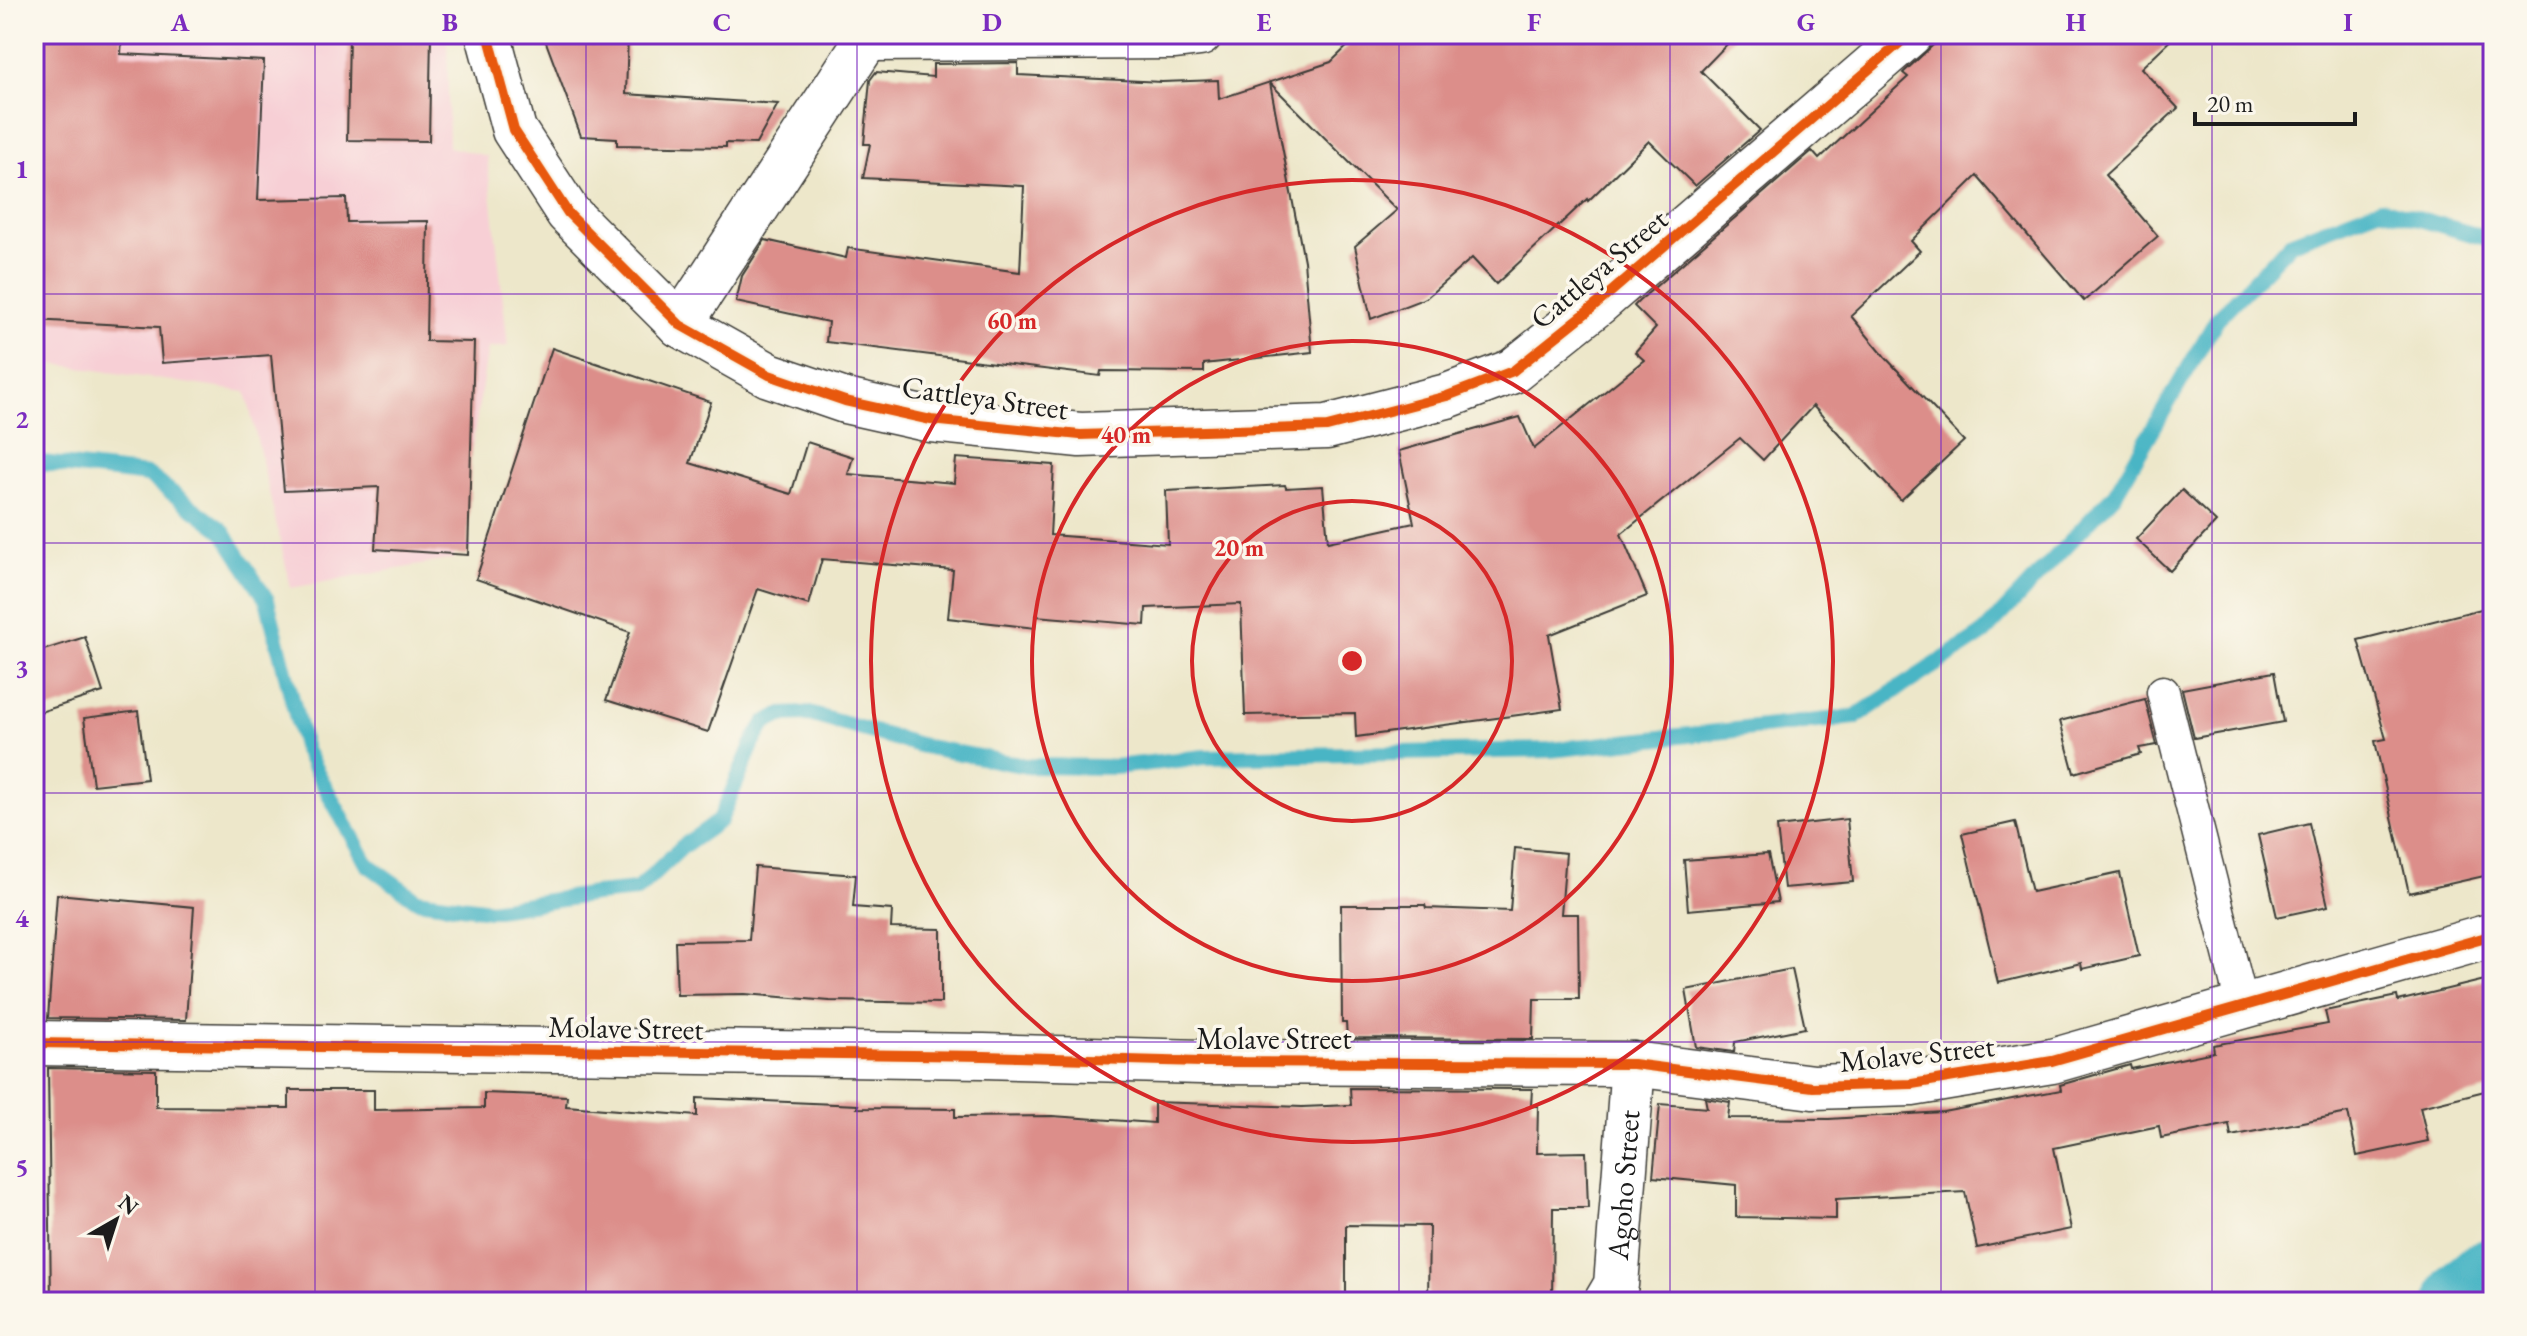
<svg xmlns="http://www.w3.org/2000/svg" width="2527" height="1336" font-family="'EB Garamond',serif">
<rect width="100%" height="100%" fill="#fbf7ec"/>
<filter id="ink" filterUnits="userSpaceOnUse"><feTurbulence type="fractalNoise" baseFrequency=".0125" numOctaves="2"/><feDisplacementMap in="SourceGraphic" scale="16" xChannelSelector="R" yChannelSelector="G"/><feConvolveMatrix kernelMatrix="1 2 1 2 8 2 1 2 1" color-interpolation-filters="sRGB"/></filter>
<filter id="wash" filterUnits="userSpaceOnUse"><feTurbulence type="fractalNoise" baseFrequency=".006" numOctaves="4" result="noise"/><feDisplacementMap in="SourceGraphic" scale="32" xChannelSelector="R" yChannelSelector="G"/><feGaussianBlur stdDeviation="1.8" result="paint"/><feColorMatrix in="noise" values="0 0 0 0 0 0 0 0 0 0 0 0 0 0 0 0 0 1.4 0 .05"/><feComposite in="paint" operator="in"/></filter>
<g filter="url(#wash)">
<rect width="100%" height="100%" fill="#ede7ca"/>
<polygon fill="#f7cfd5" points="34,34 447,34 449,147 487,156 508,346 488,348 454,559 291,588 246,392 34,361"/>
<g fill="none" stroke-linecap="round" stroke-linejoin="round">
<polyline stroke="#49b5c5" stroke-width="16" points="34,462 148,475 222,530 267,600 305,750 367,864 417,900 490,910 595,894 637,890 682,847 720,820 753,743 765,723 781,715 809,714 923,746 1026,766 1115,767 1204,757 1550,750 1855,717 1984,633 2115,494 2217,319 2292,242 2381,208 2493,240"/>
<polyline stroke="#49b5c5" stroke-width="96" points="2474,1302 2493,1286"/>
</g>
<g id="blocks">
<g fill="#dc8e8a">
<polygon points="34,34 122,34 121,54 264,61 258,200 346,198 347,222 428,221 426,341 474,342 468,555 375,549 379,487 284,491 271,355 162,363 159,327 34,320"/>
<polygon points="349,34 431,34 429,141 347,140"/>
<polygon points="543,34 628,34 626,94 778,104 756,144 726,143 726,147 617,145 617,138 581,136"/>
<polygon points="1360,34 1737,34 1701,71 1760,130 1695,186 1649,141 1588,201 1587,199 1496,284 1472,258 1426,298 1371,319 1355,246 1397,210 1270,83 1304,261 1312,352 1204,364 1204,372 1101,371 1100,376 826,342 828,322 736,302 742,276 765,240 846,258 848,248 1020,272 1024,186 863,178 870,144 864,144 870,80 876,72 933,77 933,64 1018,63 1018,75 1162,82 1218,80 1219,99 1331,62"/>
<polygon points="1945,34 2177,34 2141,68 2178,108 2105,175 2158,236 2084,301 1977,176 1911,241 1920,251 1851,316 1885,357 1964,441 1901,500 1813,406 1763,460 1740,438 1621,534 1647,596 1549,635 1562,709 1356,737 1355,713 1245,715 1241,604 1146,608 1145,625 1036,616 1035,628 948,618 953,570 822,559 809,605 758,589 708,732 606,700 630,632 476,579 552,348 711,402 690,463 791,494 807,442 853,457 848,474 954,483 956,458 1054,465 1050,535 1168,544 1166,491 1285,485 1286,488 1323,486 1328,542 1414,523 1399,451 1520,417 1534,449 1644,360 1635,352 1656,328 1634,306 1639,301 1812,151 1819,159 1908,77 1903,73"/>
<polygon points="2182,490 2216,522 2170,571 2136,539"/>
<polygon points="2493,606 2493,874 2409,893 2375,741 2386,739 2358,640"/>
<polygon points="85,637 103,692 34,714 34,653"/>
<polygon points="2274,672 2283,722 2194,738 2182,689"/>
<polygon points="2145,699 2157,745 2139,748 2141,754 2074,773 2060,721"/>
<polygon points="138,711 147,779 93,785 84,718"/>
<polygon points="1847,819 1853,882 1784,888 1777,827"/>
<polygon points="2015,822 2032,892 2120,873 2139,956 2082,969 2081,963 1998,983 1962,834"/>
<polygon points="2309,823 2328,906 2277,917 2258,835"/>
<polygon points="1515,848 1566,853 1561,914 1578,914 1579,999 1534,999 1533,1039 1347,1038 1346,1023 1342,1023 1341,905 1425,905 1426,908 1510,911"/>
<polygon points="1768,854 1778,902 1688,910 1684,860"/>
<polygon points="755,867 856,875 853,907 892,910 891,928 941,929 941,1003 830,1001 745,994 677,995 675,941 749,940"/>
<polygon points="57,894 194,907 186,1020 48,1018"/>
<polygon points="1792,969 1805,1028 1735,1042 1734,1052 1696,1047 1686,990"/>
<polygon points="2493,978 2493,1089 2420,1107 2428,1141 2357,1156 2348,1113 2231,1136 2229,1124 2161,1138 2159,1126 2054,1148 2071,1229 1977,1248 1965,1192 1836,1199 1836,1219 1736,1217 1736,1185 1653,1177 1660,1104 1707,1108 1705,1098 1730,1102 1728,1118 1829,1119 1943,1112 2061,1090 2060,1085 2130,1065 2131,1069 2214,1052 2213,1045 2328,1024 2325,1011 2397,996 2398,1001"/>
<polygon points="48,1068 156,1070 156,1107 289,1108 289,1090 374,1090 374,1110 484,1108 484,1093 567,1096 566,1106 697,1116 697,1098 858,1105 857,1108 955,1109 955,1117 1052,1116 1154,1123 1154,1102 1302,1107 1351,1105 1350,1088 1532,1089 1531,1106 1538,1106 1537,1153 1586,1152 1588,1208 1553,1208 1552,1302 1428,1302 1429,1226 1346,1225 1346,1302 1264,1300 1263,1302 51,1302"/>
</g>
</g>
</g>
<g filter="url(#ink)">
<use href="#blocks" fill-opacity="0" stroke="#3b3a36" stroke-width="2"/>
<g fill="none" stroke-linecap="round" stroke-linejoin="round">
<defs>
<polyline id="lane" points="2163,692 2242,1005"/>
<g id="street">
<polyline points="488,34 514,130 568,213 680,325 769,375 845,401 931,420 1080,435 1327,427 1447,396 1513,371 1597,304 1910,34"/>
<polyline points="867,39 1175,37 1200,34"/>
<polyline points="680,325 867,39"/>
<polyline points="34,1043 984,1056 1201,1062 1633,1064 1813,1087 1912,1084 2052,1061 2493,935"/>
<path id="s1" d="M1606 1302 1616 1285 1633 1064"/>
</g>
</defs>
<use href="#lane" stroke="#3b3a36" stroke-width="35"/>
<use href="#street" stroke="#3b3a36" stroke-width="47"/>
<use href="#lane" stroke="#fff" stroke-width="32"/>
<use href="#street" stroke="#fff" stroke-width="44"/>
<defs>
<g id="cycleway">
<polyline points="488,34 514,130 568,213 680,325 769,375 845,401 931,420 1080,435 1327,427 1447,396 1513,371 1597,304 1910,34"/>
<polyline points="34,1043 984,1056 1201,1062 1633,1064 1813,1087 1912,1084 2052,1061 2493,935"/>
</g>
</defs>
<use href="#cycleway" stroke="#fbf7ec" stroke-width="15"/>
<use href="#cycleway" stroke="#e8590c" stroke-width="10"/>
</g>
</g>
<path fill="none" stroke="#7b2cbf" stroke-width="2" stroke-opacity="0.55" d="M315 34V1302M586 34V1302M857 34V1302M1128 34V1302M1399 34V1302M1670 34V1302M1941 34V1302M2212 34V1302M34 294H2493M34 543H2493M34 793H2493M34 1042H2493"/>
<g fill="none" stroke="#d62828" stroke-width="4">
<circle cx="1352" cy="661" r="160"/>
<circle cx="1352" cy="661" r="320"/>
<circle cx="1352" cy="661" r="481"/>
</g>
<g text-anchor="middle" stroke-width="7" stroke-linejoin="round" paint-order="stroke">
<g font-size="30" fill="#1c1c1c" stroke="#fbf7ec">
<text transform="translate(1599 269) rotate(-40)" y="10">Cattleya Street</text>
<text transform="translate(985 398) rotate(8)" y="10">Cattleya Street</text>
<text transform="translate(626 1028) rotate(1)" y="10">Molave Street</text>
<text x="1274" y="1049">Molave Street</text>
<text transform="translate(1917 1054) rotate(-6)" y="10">Molave Street</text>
<text dy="10" stroke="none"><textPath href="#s1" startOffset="120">Agoho Street</textPath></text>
</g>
</g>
<circle cx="1352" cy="661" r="12" fill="#d62828" stroke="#fbf7ec" stroke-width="4"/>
<g font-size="24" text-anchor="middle" font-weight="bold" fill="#d62828" stroke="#fbf7ec" stroke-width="7" stroke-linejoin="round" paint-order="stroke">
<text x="1012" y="329">60 m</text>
<text x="1126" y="443">40 m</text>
<text x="1239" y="556">20 m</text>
</g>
<rect width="2527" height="1336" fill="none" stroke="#fbf7ec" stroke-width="88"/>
<g transform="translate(116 1220) rotate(39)" stroke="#fbf7ec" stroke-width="6" paint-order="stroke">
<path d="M0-6L14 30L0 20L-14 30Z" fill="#1c1c1c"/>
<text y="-12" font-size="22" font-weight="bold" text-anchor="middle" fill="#1c1c1c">N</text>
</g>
<path d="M2195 112v12h160v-12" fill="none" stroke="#1c1c1c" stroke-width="4"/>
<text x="2207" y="112" font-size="24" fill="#1c1c1c" stroke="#fbf7ec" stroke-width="6" paint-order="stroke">20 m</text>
<rect x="44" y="44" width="2439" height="1248" fill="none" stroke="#7b2cbf" stroke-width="3"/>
<g font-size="26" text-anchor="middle" font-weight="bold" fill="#7b2cbf">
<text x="180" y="31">A</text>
<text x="450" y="31">B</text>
<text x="722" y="31">C</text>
<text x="992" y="31">D</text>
<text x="1264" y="31">E</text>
<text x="1534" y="31">F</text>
<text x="1806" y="31">G</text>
<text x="2076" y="31">H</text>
<text x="2348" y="31">I</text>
<text x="22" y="178">1</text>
<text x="22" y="428">2</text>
<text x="22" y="677">3</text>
<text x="22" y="927">4</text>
<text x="22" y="1176">5</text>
</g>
</svg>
